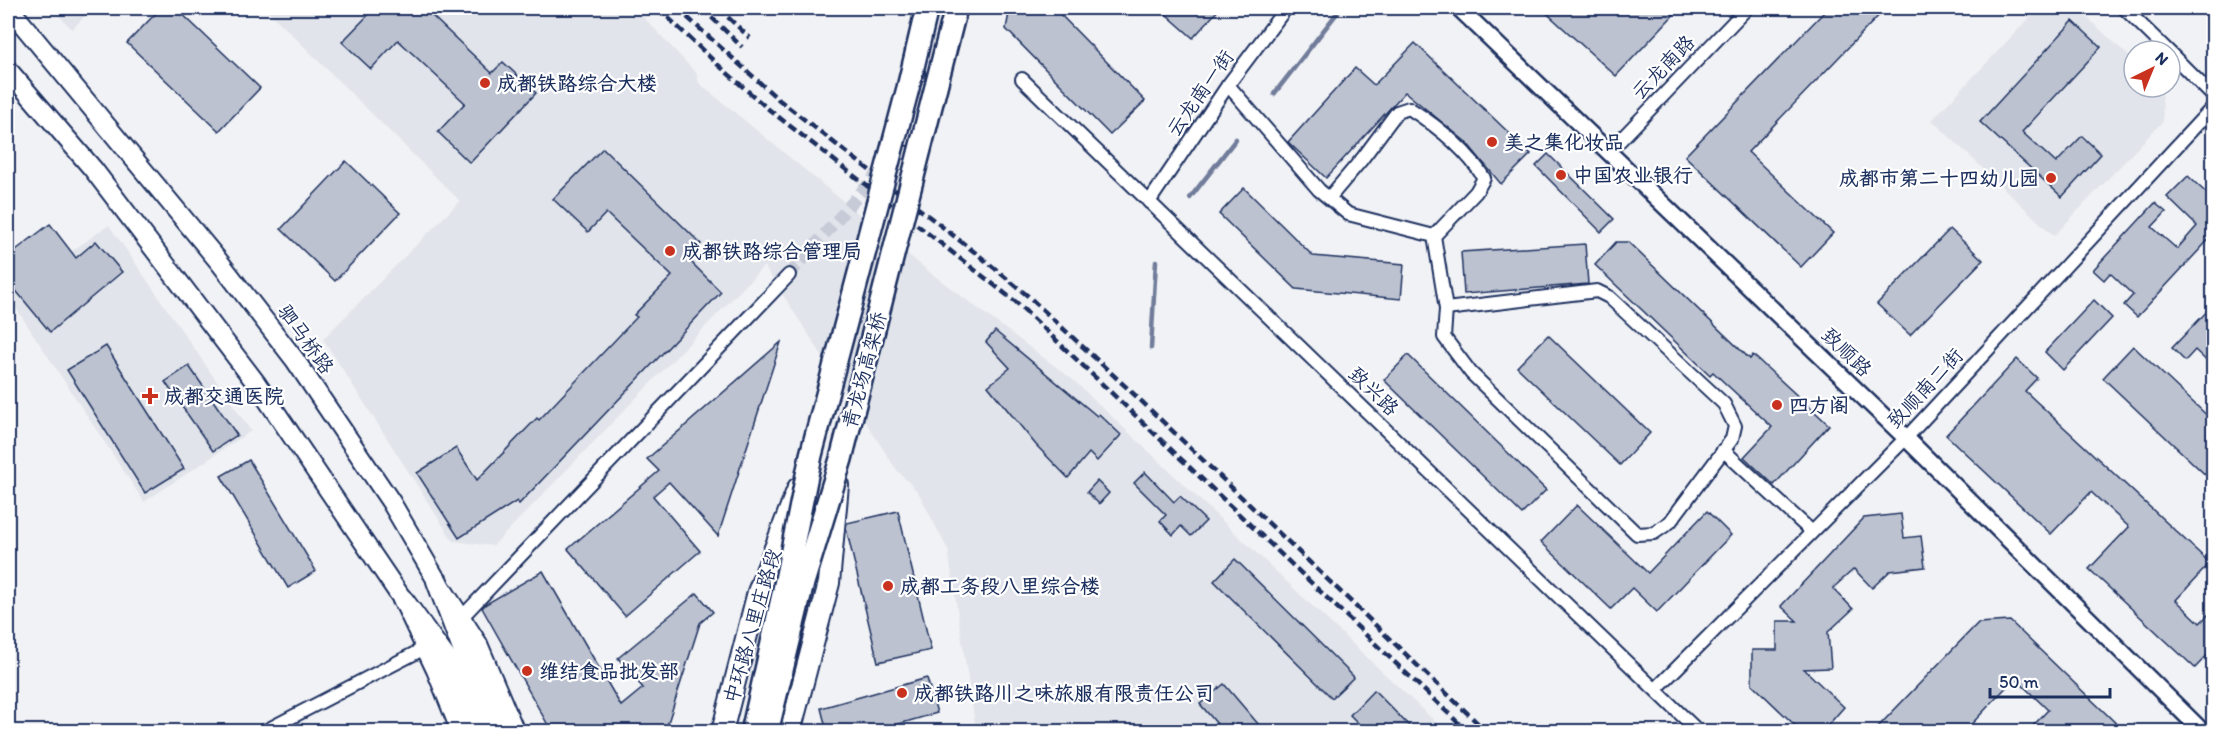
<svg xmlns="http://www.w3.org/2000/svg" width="2221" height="739" font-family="Itim,'LXGW WenKai TC',sans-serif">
<rect width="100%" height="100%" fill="#f1f2f5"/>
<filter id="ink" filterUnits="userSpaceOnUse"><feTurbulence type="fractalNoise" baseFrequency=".0167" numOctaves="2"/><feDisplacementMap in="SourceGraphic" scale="12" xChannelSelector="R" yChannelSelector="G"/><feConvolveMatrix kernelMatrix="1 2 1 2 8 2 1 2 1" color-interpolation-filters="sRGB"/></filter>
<g filter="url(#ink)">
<g fill="#e1e4ea">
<polygon points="51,8 93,8 72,29"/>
<polygon points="265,8 635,8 697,74 699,83 932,274 1072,379 1445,731 976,731 948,550 918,492 896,469 764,266 493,546 453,541 323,339 460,201"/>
<polygon points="2039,8 2077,8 2134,61 2134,87 2162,88 2163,121 2054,236 1932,120"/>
<polygon points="109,225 251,431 144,502 8,296"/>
</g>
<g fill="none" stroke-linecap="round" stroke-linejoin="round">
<g stroke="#707c9a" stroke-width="4.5">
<polyline points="1274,94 1341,8"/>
<polyline points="1190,198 1236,139"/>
<polyline points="1151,348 1156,261"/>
</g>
</g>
<g fill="#bcc2d0" stroke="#1b2f5e" stroke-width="1.5">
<polygon points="161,8 176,8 260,88 219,131 127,43"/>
<polygon points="375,8 436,8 430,14 492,73 503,62 536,93 470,163 438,132 465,103 398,40 371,69 342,42"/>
<polygon points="1010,8 1054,8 1145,101 1110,135 1006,29"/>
<polygon points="1159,8 1220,8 1193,38"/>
<polygon points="1541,8 1680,8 1616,76"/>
<polygon points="1828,8 1886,8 1748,152 1833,233 1801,267 1685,156"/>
<polygon points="2073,21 2101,47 2022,132 2056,163 2082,136 2101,154 2062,197 1980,122"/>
<polygon points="1415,43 1531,154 1501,184 1466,142 1405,92 1326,178 1288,142 1355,68 1374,85"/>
<polygon points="603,148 701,244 687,258 721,292 519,504 517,501 459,538 417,473 456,448 477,480 537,418 539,420 637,317 634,315 672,276 606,213 588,232 553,199"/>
<polygon points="1548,154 1614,219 1601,232 1536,166"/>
<polygon points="346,161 400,213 335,281 281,229"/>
<polygon points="2188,176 2214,200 2214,234 2137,317 2124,305 2133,295 2110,273 2104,280 2093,270 2155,203 2166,212 2152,227 2177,249 2197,226 2167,197"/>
<polygon points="1244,188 1313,256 1404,264 1401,299 1296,289 1219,214"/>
<polygon points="50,224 76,258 96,241 122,272 50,332 8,281 8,256"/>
<polygon points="1950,229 1983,260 1910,335 1877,304"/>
<polygon points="1616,242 1628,242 1750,359 1753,355 1829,425 1774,485 1744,457 1772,427 1713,372 1710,375 1595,265"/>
<polygon points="1585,244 1588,284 1464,294 1461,252"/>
<polygon points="2094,300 2112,318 2063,370 2045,352"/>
<polygon points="2214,304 2214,368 2195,350 2185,361 2172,348"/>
<polygon points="995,331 1097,416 1099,414 1121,435 1097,461 1089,453 1068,478 1036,445 988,386 1010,368 986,342"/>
<polygon points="1548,335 1650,433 1620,465 1517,367"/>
<polygon points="781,342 718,536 669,482 653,496 700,551 625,616 568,549 659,471 647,459"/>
<polygon points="106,346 184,469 145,493 67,370"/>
<polygon points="2133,346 2214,422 2214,483 2103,378"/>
<polygon points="1408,355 1546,490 1522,514 1384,380"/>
<polygon points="2017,359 2037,378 2025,391 2210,563 2176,600 2200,623 2214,609 2214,648 2195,668 2089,569 2129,527 2091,492 2051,534 1946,435"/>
<polygon points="189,366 237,435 213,451 165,382"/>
<polygon points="249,460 316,571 288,588 221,476"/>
<polygon points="1145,472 1174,502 1180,496 1206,521 1191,536 1181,526 1173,535 1160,521 1166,515 1134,483"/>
<polygon points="1097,481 1109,493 1099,504 1087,492"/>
<polygon points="1577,505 1648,573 1707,511 1731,535 1657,612 1632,588 1611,609 1541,542"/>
<polygon points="898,511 931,650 878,662 846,528 847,523"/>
<polygon points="1901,514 1904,538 1921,536 1925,567 1890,571 1872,588 1854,569 1833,588 1853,609 1828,632 1831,668 1804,669 1844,707 1822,732 1802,732 1752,684 1752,650 1777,650 1777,621 1797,621 1781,606 1864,518"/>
<polygon points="1235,559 1354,677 1332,698 1214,581"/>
<polygon points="543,571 621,706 643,688 618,658 697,593 713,612 700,623 665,732 552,732 482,608 486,604"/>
<polygon points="2010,621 2125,732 2027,732 2048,710 2015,678 1964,732 1873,732 1978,623"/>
<polygon points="927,678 937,713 871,732 827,732 821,708"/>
<polygon points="1224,684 1265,732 1224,732 1200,704"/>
<polygon points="1374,690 1415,732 1367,732 1350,715"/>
</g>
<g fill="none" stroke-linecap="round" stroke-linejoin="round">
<polyline stroke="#c6cbd7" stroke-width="12" stroke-dasharray="12 6" stroke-linecap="butt" points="789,275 883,167"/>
<defs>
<g id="minor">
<polyline points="2124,8 2168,51"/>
<polyline points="2170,53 2214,97"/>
<polyline points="1022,79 1699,732"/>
<polyline points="1228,85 1319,190 1348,214 1434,236 1446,309 1444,337 1471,373 1637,534 1654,533 1670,522 1732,439 1735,426 1724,404 1609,297 1597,291 1446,309"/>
<polyline points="908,139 919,105 918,71"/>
<polyline points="1608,153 1747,8"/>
<path d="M1329 198 1362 159 1397 112 1409 108C1437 126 1467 150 1484 178L1476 192 1434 236"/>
<polyline points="1149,202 1228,85 1286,8"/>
<polyline points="1723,450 1811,531"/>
<polyline points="461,618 789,275"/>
<polyline points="1656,689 1906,438 2214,106"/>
<polyline points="263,732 425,648"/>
</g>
<polyline id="tertiary" points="1459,8 1906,438 2203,732"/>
<g id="secondary">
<polyline points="9,8 221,264 295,360 391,502 437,581 478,644 515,732"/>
<polyline points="8,70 93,169 256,383 403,600 436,670 461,732"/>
</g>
<g id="primary">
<polyline points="437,581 464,652 499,732"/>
<polyline points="403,600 446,659 479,732"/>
<polyline points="722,732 758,592 798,488"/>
<polyline points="790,732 829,583 838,485"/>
</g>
</defs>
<use href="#minor" stroke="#1b2f5e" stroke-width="16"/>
<use href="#tertiary" stroke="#1b2f5e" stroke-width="20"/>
<use href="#secondary" stroke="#1b2f5e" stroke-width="22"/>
<use href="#primary" stroke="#1b2f5e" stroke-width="24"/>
<use href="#minor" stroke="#fff" stroke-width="12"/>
<use href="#tertiary" stroke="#fff" stroke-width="15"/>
<use href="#secondary" stroke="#fff" stroke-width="18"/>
<use href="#primary" stroke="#fff" stroke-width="20"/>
<g stroke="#1b2f5e" stroke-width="4.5" stroke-dasharray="9 4.5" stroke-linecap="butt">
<polyline points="658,8 716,63 767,108 1016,302 1468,732"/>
<polyline points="677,8 778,99 981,257 1028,296 1137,397 1487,732"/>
<polyline points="702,8 742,47"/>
<polyline points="718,8 750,38"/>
</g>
<defs>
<g id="trunk-bridge">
<polyline points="752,732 784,590 811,455 908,88 927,8"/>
<polyline points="767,732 803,583 841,459 956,8"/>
</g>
</defs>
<use href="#trunk-bridge" stroke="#1b2f5e" stroke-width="26" stroke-linecap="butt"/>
<use href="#trunk-bridge" stroke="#fff" stroke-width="21"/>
</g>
</g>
<g fill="#c8321e" stroke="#fff" stroke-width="2">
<circle cx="485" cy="83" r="6"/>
<circle cx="1492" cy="142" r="6"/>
<circle cx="1561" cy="175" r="6"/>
<circle cx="2051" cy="178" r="6"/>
<circle cx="670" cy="251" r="6"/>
<path d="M147 387h6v6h6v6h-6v6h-6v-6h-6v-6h6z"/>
<circle cx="1777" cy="405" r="6"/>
<circle cx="888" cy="586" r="6"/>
<circle cx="527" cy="671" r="6"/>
<circle cx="902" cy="693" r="6"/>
</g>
<g text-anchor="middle" stroke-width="4.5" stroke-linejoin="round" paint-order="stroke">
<g font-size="20" fill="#1b2f5e" stroke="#fff">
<text transform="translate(1663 67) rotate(-46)" y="7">云龙南路</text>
<text transform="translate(1200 93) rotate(-55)" y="7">云龙南一街</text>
<text transform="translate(306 339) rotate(54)" y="7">驷马桥路</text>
<text transform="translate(1847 352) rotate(44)" y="7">致顺路</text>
<text transform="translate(864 370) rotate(-75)" y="7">青龙场高架桥</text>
<text transform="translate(1925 388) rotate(-47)" y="7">致顺南二街</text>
<text transform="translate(1374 391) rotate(44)" y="7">致兴路</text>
<text transform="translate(752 626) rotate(-74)" y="7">中环路八里庄路段</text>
</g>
<g font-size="20" font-weight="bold" fill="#1b2f5e" stroke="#fff" text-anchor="start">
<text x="497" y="90">成都铁路综合大楼</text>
<text x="1504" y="149">美之集化妆品</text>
<text x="1573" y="182">中国农业银行</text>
<text x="2039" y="185" text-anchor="end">成都市第二十四幼儿园</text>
<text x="682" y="258">成都铁路综合管理局</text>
<text x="164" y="403">成都交通医院</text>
<text x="1789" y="412">四方阁</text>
<text x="900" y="593">成都工务段八里综合楼</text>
<text x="539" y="678">维结食品批发部</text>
<text x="914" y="700">成都铁路川之味旅服有限责任公司</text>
</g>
</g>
<rect width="2221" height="739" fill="none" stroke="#fff" stroke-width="30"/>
<rect x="15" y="15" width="2191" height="709" fill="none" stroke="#1b2f5e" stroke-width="2" filter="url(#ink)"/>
<g transform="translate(2152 69) rotate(43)"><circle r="28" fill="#ffffff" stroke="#a4acbf" stroke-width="1.5"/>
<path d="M0-4.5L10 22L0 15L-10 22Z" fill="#c8321e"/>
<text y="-9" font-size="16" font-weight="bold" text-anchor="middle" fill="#1b2f5e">N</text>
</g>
<path d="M1990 688v9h120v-9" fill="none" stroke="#1b2f5e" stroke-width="3"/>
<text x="1999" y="688" font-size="18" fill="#1b2f5e" stroke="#ffffff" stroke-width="4.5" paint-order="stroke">50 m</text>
</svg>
